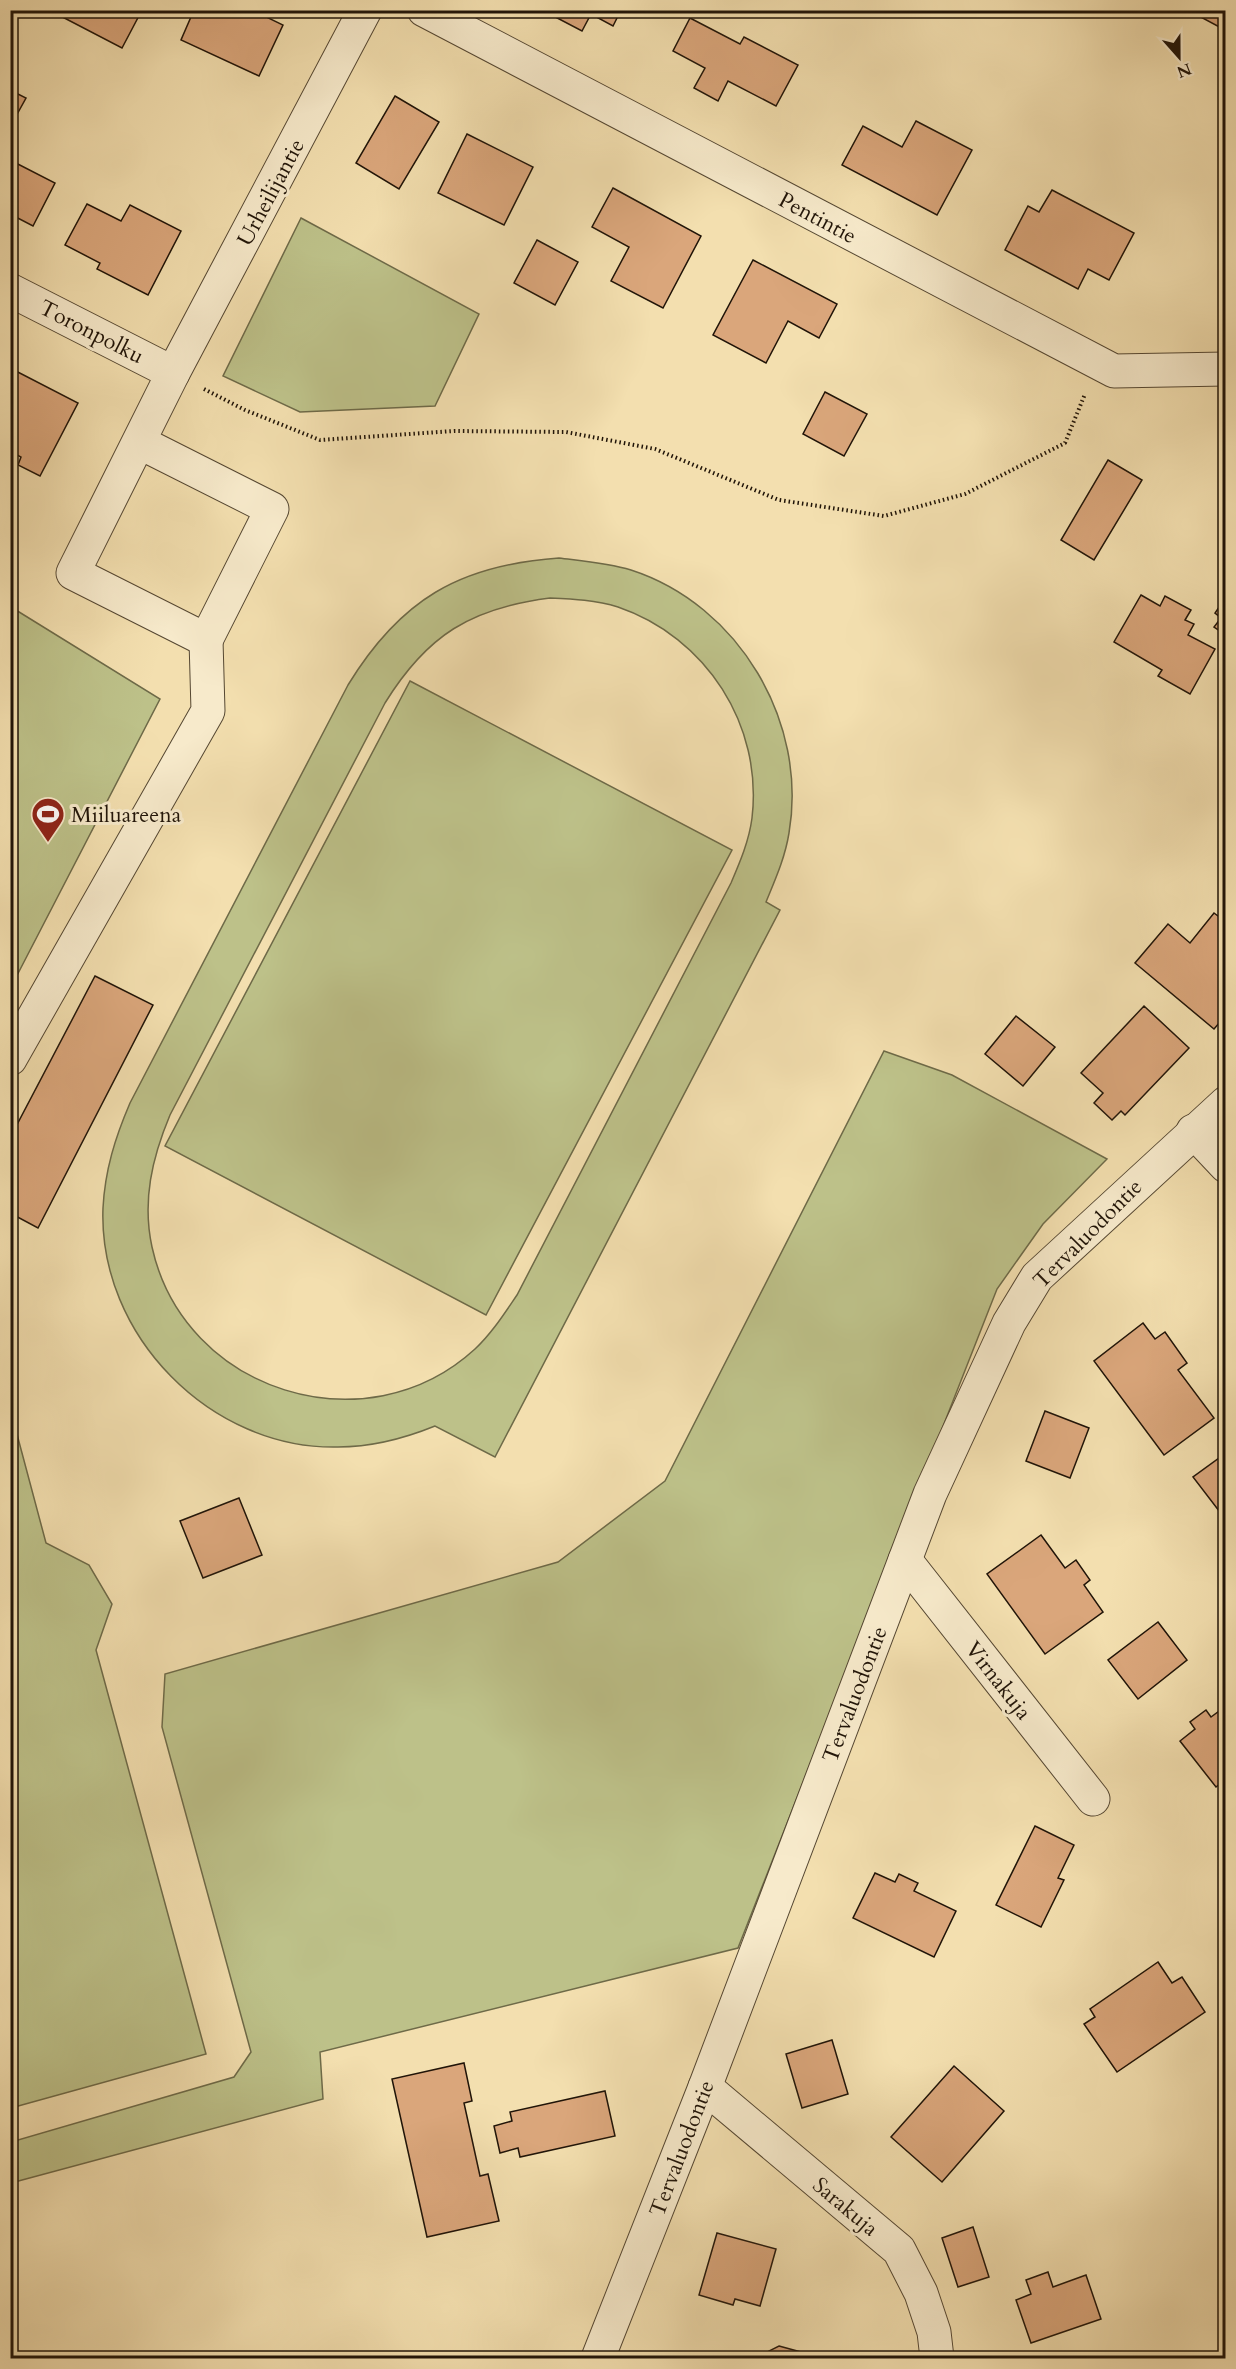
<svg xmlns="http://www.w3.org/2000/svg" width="1236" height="2369" font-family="Cardo,serif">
<rect width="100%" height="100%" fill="#f3dfaf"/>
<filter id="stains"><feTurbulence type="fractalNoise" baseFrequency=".00333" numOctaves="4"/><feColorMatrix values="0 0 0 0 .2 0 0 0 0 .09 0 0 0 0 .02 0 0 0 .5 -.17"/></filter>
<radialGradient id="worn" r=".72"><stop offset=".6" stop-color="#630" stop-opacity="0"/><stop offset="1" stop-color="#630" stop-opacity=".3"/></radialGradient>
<g fill="#bdc189" stroke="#6e6a48" stroke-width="1.5" fill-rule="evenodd">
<polygon points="301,218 479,314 435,406 300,412 223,376"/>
<path d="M559 558C583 561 608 563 631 570 739 605 808 722 789 833 785 858 775 880 766 902L780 910 495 1457 435 1426C403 1439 372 1447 338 1447 211 1450 98 1335 103 1208 105 1170 115 1138 130 1103L348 685C400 600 459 565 559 558ZM550 598C573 599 596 600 618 607 706 637 763 725 752 818 749 841 740 862 731 883L517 1295C504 1314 492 1333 475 1349 366 1449 184 1392 152 1247 142 1201 152 1158 170 1115L385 703C427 635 471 608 550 598Z"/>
<polygon points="11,607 160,699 11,987"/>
<polygon points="410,681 732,850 486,1315 165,1146"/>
<polygon points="884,1051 952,1075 1107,1159 1043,1224 997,1289 738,1948 320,2052 323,2099 11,2183 11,2142 234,2077 251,2052 162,1727 165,1674 558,1562 665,1481"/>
<polygon points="10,1408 46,1543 89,1565 112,1604 96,1650 206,2054 11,2108"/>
</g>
<g fill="#daa67b" stroke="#201408" stroke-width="1.5">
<polygon points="49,10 142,10 122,48"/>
<polygon points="194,10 252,10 283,25 259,76 181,40"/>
<polygon points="542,10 621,10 613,26 591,14 582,31"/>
<polygon points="1197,10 1226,10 1225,30 1195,14"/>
<polygon points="690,18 740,44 744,37 798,65 776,106 728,81 718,101 694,88 705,68 673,51"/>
<polygon points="10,90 26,98 10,127"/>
<polygon points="395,96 439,122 399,189 356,163"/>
<polygon points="916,121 972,150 937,215 842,165 863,126 902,147"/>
<polygon points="467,134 533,167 504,225 438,193"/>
<polygon points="10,160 55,183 33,226 10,214"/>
<polygon points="613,188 701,236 663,308 611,281 629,247 592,227"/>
<polygon points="1052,190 1134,233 1109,280 1088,269 1078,289 1005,250 1028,206 1039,212"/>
<polygon points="87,204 121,221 130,205 181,231 148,295 97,269 100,263 65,245"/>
<polygon points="537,240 578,262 555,305 514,283"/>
<polygon points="753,260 837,304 819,338 788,321 766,363 713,335"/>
<polygon points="10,368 78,403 40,476 18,465 21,457 10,451"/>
<polygon points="825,392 867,414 844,456 803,434"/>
<polygon points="1108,460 1142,480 1094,560 1061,540"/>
<polygon points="1141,595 1160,606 1165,596 1191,610 1185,620 1194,624 1188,635 1215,649 1190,694 1158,676 1162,670 1114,642"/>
<polygon points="1226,597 1226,635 1214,627 1221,618 1215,613"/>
<polygon points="1214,913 1226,922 1226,1015 1214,1029 1135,963 1168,924 1190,943"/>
<polygon points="95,976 153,1005 38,1228 10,1213 10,1138"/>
<polygon points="1144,1006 1189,1048 1125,1115 1121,1111 1112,1120 1094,1103 1103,1093 1081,1073"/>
<polygon points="1016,1016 1055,1047 1023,1086 985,1054"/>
<polygon points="1143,1323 1155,1339 1165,1332 1187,1363 1178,1370 1214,1418 1164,1455 1094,1361"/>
<polygon points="1045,1411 1089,1428 1070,1478 1026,1461"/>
<polygon points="1226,1453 1226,1520 1193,1477"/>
<polygon points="239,1498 262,1555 203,1578 180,1521"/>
<polygon points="1041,1535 1065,1568 1076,1560 1090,1580 1084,1585 1103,1612 1045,1654 987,1574"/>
<polygon points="1158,1622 1187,1660 1138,1699 1108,1660"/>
<polygon points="1226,1706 1226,1779 1216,1787 1180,1741 1195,1729 1190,1722 1206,1710 1211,1717"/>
<polygon points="1035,1826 1074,1845 1058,1878 1064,1880 1041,1927 996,1905"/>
<polygon points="875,1873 895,1882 899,1874 918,1883 914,1891 956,1911 934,1957 853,1918"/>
<polygon points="1158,1962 1172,1983 1182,1977 1205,2012 1117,2072 1084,2024 1095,2017 1090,2009"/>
<polygon points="832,2040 848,2094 802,2108 786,2054"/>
<polygon points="464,2063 472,2101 464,2103 480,2176 488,2174 499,2221 427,2237 392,2079"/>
<polygon points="954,2066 1004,2111 942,2182 891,2137"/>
<polygon points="605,2091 615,2136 520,2157 518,2148 500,2153 494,2126 512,2121 510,2112"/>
<polygon points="973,2227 989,2277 958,2287 942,2238"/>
<polygon points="717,2233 776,2249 760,2306 735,2299 733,2305 699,2295"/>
<polygon points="1048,2272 1053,2287 1086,2275 1101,2319 1031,2343 1016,2300 1031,2294 1026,2280"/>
<polygon points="779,2346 823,2358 759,2358 761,2355"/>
</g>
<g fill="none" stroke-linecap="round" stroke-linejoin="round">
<defs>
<g id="minor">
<polyline points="424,10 1114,371 1226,369"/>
<polyline points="10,290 173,373"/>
<polyline points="139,442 272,509 206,640 73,573 173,373 365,10"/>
<polyline points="10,1059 208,711 206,640"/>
<polyline points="1193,1131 1226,1166"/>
<polyline points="905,1560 1093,1799"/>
<polyline points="705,2087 899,2250 921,2293 934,2332 937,2358"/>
<polyline points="598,2358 705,2087 930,1494 1009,1323 1037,1277 1226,1103"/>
</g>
</defs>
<use href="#minor" stroke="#554732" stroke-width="35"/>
<polyline stroke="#201408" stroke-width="4" stroke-dasharray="1.5 3" stroke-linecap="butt" points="204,389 245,410 320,440 454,431 566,432 655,449 779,500 884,516 965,494 1065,443 1085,394"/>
<use href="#minor" stroke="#f7eacb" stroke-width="33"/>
</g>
<defs>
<symbol id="stadium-pin" viewBox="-11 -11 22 30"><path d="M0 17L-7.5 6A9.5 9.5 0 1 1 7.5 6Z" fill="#8f2418" stroke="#f7eacb"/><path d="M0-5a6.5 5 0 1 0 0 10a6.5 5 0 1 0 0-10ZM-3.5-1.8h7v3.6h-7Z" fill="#fff"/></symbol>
</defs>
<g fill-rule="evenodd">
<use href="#stadium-pin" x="29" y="795" width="38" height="52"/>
</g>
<g text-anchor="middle" stroke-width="6" stroke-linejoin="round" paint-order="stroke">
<g font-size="22" fill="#201408" stroke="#f7eacb">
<text transform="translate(270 192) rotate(-62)" y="8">Urheilijantie</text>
<text transform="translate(818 217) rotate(28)" y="8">Pentintie</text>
<text transform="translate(92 331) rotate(27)" y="8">Toronpolku</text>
<text transform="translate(1087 1233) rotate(-45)" y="8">Tervaluodontie</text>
<text transform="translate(999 1680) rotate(52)" y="8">Virnakuja</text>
<text transform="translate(854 1694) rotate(-69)" y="8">Tervaluodontie</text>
<text transform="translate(681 2148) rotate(-69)" y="8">Tervaluodontie</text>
<text transform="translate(846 2206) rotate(40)" y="8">Sarakuja</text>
</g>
<g font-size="22" fill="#201408" stroke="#f7eacb" text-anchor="start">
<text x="71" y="822">Miiluareena</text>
</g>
</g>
<rect width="1236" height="2369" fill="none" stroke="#f3dfaf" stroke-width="36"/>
<rect x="12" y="12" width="1212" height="2345" fill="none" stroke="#201408" stroke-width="3"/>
<rect x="18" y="18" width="1200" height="2333" fill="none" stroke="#201408" stroke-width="1.5"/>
<g transform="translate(1179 57) rotate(159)" stroke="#f7eacb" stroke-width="4.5" paint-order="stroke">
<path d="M0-4.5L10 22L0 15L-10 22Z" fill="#201408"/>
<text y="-9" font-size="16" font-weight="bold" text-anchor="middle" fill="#201408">N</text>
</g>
<rect width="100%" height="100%" filter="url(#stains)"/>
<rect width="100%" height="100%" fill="url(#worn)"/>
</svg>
